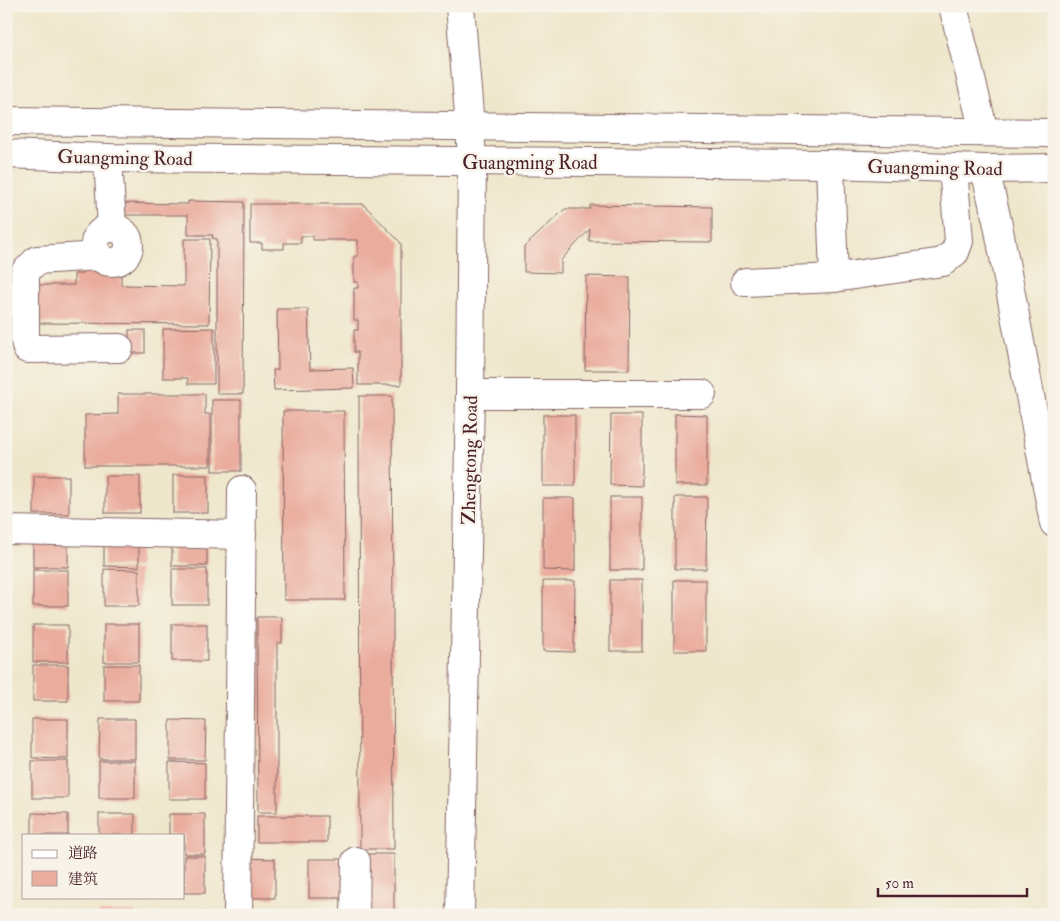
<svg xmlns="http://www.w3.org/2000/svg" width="1060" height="921" font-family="'IM FELL Double Pica','Noto Serif SC',serif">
<rect width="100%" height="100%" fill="#f7f3e8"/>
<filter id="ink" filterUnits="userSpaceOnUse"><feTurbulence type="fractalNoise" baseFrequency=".02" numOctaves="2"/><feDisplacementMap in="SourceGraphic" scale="10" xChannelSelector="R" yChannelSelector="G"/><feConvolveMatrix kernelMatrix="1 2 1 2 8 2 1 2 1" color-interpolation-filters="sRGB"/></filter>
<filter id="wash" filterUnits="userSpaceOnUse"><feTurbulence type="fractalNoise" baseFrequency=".0096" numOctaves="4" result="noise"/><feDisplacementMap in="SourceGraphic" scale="20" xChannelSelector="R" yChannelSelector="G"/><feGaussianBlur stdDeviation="1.12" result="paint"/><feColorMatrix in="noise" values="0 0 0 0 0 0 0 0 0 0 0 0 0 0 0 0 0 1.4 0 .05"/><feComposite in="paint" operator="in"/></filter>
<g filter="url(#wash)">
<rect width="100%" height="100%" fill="#efe7cc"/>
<g id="blocks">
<g fill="#eaac9d">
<polygon points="188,201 244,202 243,394 217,394 217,239 212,238 213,235 188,235 188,215 115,215 116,203 188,204"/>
<polygon points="250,204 363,204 401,243 401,385 358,385 358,352 354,352 354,330 358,330 358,320 354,320 354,288 358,288 358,282 354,282 354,256 358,256 358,240 313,240 313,236 301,236 301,243 284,243 284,249 262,249 262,243 250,243"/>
<polygon points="590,205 712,207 712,242 589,241 590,229 561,260 561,273 524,272 524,247 565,209 590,209"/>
<polygon points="184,239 210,239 209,324 34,323 34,285 74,285 74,274 82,274 82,264 110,264 110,274 121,274 121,285 184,286"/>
<polygon points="586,276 630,277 629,370 585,370"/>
<polygon points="277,309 308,309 310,369 353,368 354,388 274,390 273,370 278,370"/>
<polygon points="214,328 214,384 188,384 188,378 163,378 163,329"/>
<rect x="129" y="330" width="16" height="23"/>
<polygon points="118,394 205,394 205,414 210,414 210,466 85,466 85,415 118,414"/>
<polygon points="359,396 392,396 394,849 360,849"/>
<rect x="212" y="400" width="29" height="71"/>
<polygon points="283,411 344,411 345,600 284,600"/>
<polygon points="675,414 707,415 707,485 675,485"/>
<rect x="543" y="415" width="32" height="71"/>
<polygon points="611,415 642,415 642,486 610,485"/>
<rect x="173" y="475" width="35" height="38"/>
<rect x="34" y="476" width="35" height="38"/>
<rect x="105" y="476" width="35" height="37"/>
<rect x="610" y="497" width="32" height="73"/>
<polygon points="675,497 707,497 706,569 675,569"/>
<polygon points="543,498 575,498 575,571 543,570"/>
<rect x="172" y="528" width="35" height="38"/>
<rect x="33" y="529" width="35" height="38"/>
<polygon points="104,529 139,529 139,567 104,566"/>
<polygon points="104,569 139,570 139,606 104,606"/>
<rect x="172" y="569" width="35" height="36"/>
<rect x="33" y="570" width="35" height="36"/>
<rect x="610" y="580" width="32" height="71"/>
<rect x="674" y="580" width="32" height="71"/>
<polygon points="543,581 575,581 574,652 543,651"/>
<polygon points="257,617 282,617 282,643 277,643 277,812 258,812"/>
<rect x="104" y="624" width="35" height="38"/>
<rect x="172" y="624" width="35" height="37"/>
<rect x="33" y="625" width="35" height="37"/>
<rect x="33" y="665" width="35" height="36"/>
<rect x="104" y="665" width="35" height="36"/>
<polygon points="32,719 68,719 68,759 32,758"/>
<polygon points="100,719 135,719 135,759 99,759"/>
<polygon points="170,720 206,721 205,760 170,760"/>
<rect x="32" y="761" width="36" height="37"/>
<rect x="99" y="761" width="36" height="37"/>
<polygon points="169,762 205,763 205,799 169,799"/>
<polygon points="32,813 68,814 68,835 32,835"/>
<rect x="99" y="814" width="36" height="21"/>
<polygon points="169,814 205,814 205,854 184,854 184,835 169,835"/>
<rect x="257" y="816" width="70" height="26"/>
<rect x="366" y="854" width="28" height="61"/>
<rect x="184" y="856" width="21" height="37"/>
<polygon points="239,858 275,859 275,898 239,898"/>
<rect x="309" y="859" width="36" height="39"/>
<polygon points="32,911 68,912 68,915 32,915"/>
<rect x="99" y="912" width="36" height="3"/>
<rect x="169" y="912" width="36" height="3"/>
<polygon points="235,912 271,913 271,915 235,915"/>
<polygon points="306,913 332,913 332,915 305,915"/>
</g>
</g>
</g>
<g filter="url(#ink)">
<use href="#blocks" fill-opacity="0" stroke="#846563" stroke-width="1"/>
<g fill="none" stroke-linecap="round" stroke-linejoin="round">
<defs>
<g id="minor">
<polyline points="953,6 984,132"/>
<polyline points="108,158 112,227"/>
<polyline points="830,164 834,278"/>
<circle cx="112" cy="245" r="17"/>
<polyline points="99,256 37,260 25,272 25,341 27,349 119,348"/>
<polyline points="745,282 834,278 943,262 955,252 959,241 953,168"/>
<polyline points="470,394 702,394"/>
<polyline points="6,530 242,535"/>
<polyline points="238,915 242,490"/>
<polyline points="355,915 356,861"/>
<polyline points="460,915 470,394 472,161 470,126 460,6"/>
</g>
<g id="major">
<polyline points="6,121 1054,133"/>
<polyline points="6,154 108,158 830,164 985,169 1054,168"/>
<polyline points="985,169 998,225 1054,523"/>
</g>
</defs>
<use href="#minor" stroke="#846563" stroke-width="30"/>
<use href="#major" stroke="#846563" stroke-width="30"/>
<use href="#minor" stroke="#fff" stroke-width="28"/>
<use href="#major" stroke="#fff" stroke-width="28"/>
</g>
</g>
<g text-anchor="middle" stroke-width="5" stroke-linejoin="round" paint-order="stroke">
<g font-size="19" fill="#4a1f2b" stroke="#f7f3e8">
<text transform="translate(125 157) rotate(1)" y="7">Guangming Road</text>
<text x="530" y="169">Guangming Road</text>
<text transform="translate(935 167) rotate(1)" y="7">Guangming Road</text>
<text transform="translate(469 460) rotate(-89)" y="7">Zhengtong Road</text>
</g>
</g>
<rect width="1060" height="921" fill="none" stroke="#f7f3e8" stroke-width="25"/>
<rect x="22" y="834" width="162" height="65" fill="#f7f3e8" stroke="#b29e9c"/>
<rect x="32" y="850" width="25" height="8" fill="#ffffff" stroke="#b29e9c"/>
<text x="68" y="858" font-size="15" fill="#4a1f2b">道路</text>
<rect x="32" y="871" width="25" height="15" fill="#eaac9d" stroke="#b29e9c"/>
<text x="68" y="884" font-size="15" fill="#4a1f2b">建筑</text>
<path d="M878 888v8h149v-8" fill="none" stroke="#4a1f2b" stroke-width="2.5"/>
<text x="885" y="888" font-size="15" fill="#4a1f2b" stroke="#f7f3e8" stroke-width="4" paint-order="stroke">50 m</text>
</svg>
